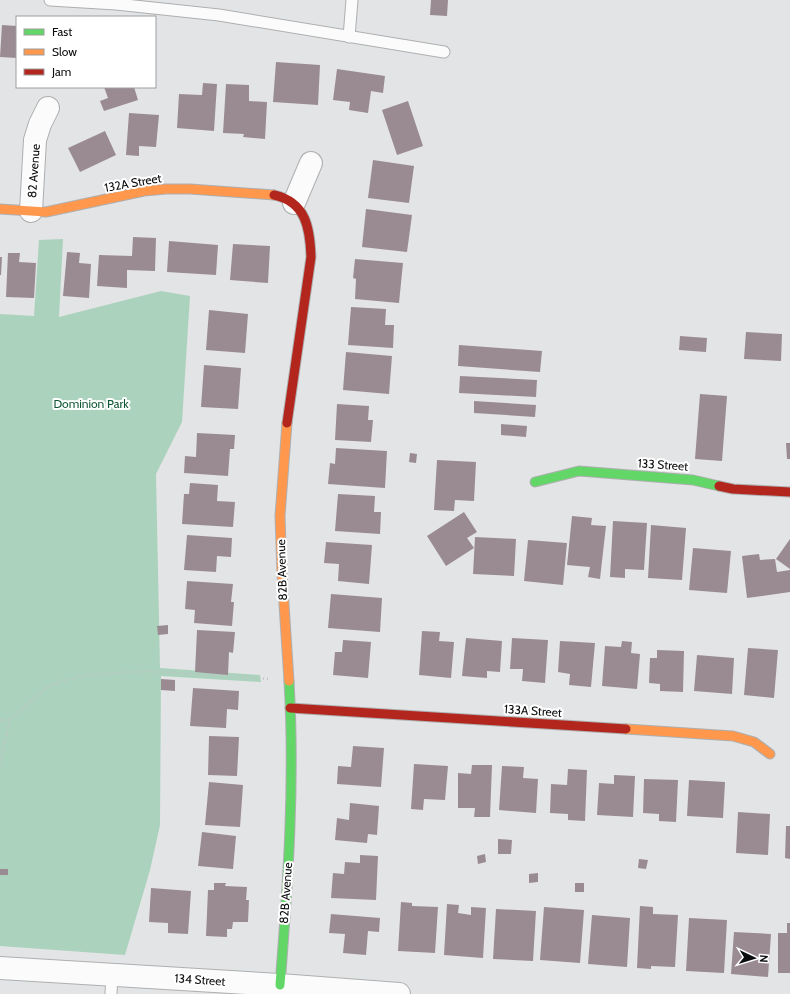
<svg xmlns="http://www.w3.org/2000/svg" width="790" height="994" font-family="Cabin,sans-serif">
<rect width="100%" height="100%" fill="#e3e4e6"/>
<polygon fill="#abd2bd" points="63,239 59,317 161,291 190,296 182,422 156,474 160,668 260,675 261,682 161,676 160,825 150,870 125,955 0,946 0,314 34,316 39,240"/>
<g fill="#9a8b92">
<polygon points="431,0 448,0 447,16 430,15"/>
<polygon points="2,25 17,26 17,58 0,57"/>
<polygon points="276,62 320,65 318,105 273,102"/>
<polygon points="337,69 385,76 383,93 371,91 368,113 349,110 350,102 333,100"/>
<polygon points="203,83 217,84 214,131 177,128 179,94 202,95"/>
<polygon points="226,84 249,85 249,101 267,102 265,139 243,137 244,134 223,133"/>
<polygon points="104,87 134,87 138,100 104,111 100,101 108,98"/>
<polygon points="408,101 423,146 397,155 382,110"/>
<polygon points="129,113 159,115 156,147 139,146 139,156 126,155"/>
<polygon points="105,131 116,155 80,172 68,148"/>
<polygon points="373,160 414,166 409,203 368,198"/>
<polygon points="366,209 412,215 407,252 362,247"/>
<polygon points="133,237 156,238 155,271 127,270 127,288 97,286 99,255 132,256"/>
<polygon points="169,241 218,245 216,275 167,272"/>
<polygon points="233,244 270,246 268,283 230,280"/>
<polygon points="67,252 80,253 79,263 91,264 89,298 63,296"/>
<polygon points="8,253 20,253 19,262 36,263 34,298 6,297"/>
<polygon points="0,257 2,257 1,275 0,275"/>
<polygon points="355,259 403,263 399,303 355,299 356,279 353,278"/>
<polygon points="351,307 386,309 385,325 394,325 393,348 348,345"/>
<polygon points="209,310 248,314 245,353 206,350"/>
<polygon points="746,332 782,334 781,361 744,359"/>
<polygon points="680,336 707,338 706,352 679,350"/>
<polygon points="459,345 542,351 540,372 458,366"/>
<polygon points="346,352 392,356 389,394 343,390"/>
<polygon points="204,365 241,368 238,409 201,407"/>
<polygon points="460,376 537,380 536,397 459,393"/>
<polygon points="700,394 727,396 722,461 695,459"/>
<polygon points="474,401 536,405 535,417 474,413"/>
<polygon points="337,404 369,406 368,420 373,420 371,442 335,440"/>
<polygon points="501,424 527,426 526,437 501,435"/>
<polygon points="197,433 235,435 234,449 230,449 228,476 184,473 185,456 196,457"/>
<polygon points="786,443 790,443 790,459 787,459"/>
<polygon points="336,448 387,451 385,488 328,484 330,463 335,464"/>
<polygon points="410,453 417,454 416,463 409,462"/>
<polygon points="437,460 476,462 474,501 455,500 454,511 434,510"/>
<polygon points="190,483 218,485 217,501 235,502 233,527 182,524 184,494 189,494"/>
<polygon points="338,494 375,496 374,512 381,512 380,534 335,531"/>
<polygon points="464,512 477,532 467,538 474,548 446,566 427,536"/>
<polygon points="572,516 592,518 591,525 606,526 600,579 588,577 590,567 567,565"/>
<polygon points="613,521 647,523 644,570 625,569 625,578 610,577"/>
<polygon points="651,525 686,528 682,580 648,578"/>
<polygon points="187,535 232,538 231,557 217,556 216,572 184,570"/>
<polygon points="475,537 516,539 514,576 473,574"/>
<polygon points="790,539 790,569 776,559"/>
<polygon points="528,540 567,543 563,585 524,581"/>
<polygon points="326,542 372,545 369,584 338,581 339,564 324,563"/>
<polygon points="693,548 731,551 727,593 689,590"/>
<polygon points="759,554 760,560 775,559 777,572 790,570 790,592 747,598 742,556"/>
<polygon points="187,581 233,584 231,602 234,602 232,626 194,623 195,610 185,609"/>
<polygon points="331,594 382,598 380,632 328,628"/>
<polygon points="168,625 168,634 158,635 157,626"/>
<polygon points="197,630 235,632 233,653 229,652 228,675 195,672"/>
<polygon points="422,631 440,632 439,641 454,642 451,678 419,675"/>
<polygon points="466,638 502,641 500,672 487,671 487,678 462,676"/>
<polygon points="512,638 548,640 545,683 522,681 523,669 510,669"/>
<polygon points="343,640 371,642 368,678 333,675 335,652 342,652"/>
<polygon points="560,641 595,643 591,687 569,685 570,674 558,672"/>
<polygon points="622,641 632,642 631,653 640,654 637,689 602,686 605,646 621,647"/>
<polygon points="748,648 778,650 774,698 744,695"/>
<polygon points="657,650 684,651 683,692 660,691 660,684 649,683 650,658 657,658"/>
<polygon points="697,655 734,658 732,694 694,691"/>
<polygon points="161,679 175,680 175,691 161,690"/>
<polygon points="193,688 239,691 238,710 227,709 226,728 190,726"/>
<polygon points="209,736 239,737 237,776 208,775"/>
<polygon points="353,746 384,748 381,787 337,784 338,766 351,767"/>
<polygon points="414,764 448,766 445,800 424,799 423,810 411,809"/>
<polygon points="472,765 492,765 490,817 474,817 475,808 458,808 458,773 471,774"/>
<polygon points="502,766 524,767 523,778 538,779 536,813 499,810"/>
<polygon points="568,769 587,770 585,821 568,820 568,814 550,813 551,784 567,785"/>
<polygon points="614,775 635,776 633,817 597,815 599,783 614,784"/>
<polygon points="644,779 678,780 676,822 659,821 659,814 643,813"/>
<polygon points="689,780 725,782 723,818 687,816"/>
<polygon points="209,782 243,785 240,827 205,825"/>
<polygon points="350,803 379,806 377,835 368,834 367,843 335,840 337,818 349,820"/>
<polygon points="738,812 770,814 768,855 736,853"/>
<polygon points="786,826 790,826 790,859 785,858"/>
<polygon points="202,832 236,836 233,869 198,866"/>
<polygon points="498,839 512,840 511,854 498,854"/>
<polygon points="485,854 486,862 478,864 477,856"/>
<polygon points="360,855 378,856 376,900 331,898 333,873 344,874 345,862 360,863"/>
<polygon points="639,859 648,860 646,869 638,868"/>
<rect x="0" y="869" width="8" height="6"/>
<polygon points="538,873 538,882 529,883 529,874"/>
<polygon points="214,883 226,883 225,886 247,887 246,900 249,900 248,922 233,922 232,929 227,929 227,937 206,936 208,890 214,890"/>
<rect x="575" y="883" width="9" height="9"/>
<polygon points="151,888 191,891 188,934 168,933 168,923 149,922"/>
<polygon points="401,902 412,903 412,906 438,907 435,953 398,951"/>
<polygon points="447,904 459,905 458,913 471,915 471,907 486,908 483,958 444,955"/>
<polygon points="640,906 653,907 653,914 678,915 675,967 651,966 651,969 637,968"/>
<polygon points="544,907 584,910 580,963 540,960"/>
<polygon points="496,909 536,911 533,961 493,959"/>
<polygon points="331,914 380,918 379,932 368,931 366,955 343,953 345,934 329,933"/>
<polygon points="592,915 630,918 627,967 588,964"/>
<polygon points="689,918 727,920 724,973 686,971"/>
<polygon points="787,923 790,923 790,973 778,973 778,933 787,933"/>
<polygon points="734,932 771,934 768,977 731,974"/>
</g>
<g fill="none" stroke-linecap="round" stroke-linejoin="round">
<defs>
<g id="lane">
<polyline points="50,0 116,4 219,15 444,52"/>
<polyline points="349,37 352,0"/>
<polyline points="111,994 112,975"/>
</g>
<g id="street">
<polyline points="294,203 311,163"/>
<polyline points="31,211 35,140 40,124 48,108"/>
<polyline points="0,968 280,985 399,994"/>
</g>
<g id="fast">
<polyline points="535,482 579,471 693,480 719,486"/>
<path d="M280 985C288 884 295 783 289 681"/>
</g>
<g id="slow">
<polyline points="0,209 46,212 144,191 166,189 190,189 274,195"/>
<polyline points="287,423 280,516 282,573 289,681"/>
<polyline points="626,729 733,736 754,742 770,754"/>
</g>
<g id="jam">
<path d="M274 195C306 202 310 228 311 257L287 423"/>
<polyline points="719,486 733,489 790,492"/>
<polyline points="290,708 626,729"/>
</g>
</defs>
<use href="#lane" stroke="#aeafb0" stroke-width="13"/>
<use href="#street" stroke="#aeafb0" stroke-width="24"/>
<use href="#fast" stroke="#aeafb0" stroke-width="11"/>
<use href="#slow" stroke="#aeafb0" stroke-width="11"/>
<use href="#jam" stroke="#aeafb0" stroke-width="11"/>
<g stroke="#c2c3c4" stroke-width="2.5" stroke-dasharray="1 3" stroke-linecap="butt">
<polyline points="0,720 10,720"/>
<polyline points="0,763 10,720 46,688 60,681 89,675 148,671 269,679"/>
</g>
<use href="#lane" stroke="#fbfbfb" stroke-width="11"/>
<use href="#street" stroke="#fbfbfb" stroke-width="22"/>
<use href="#fast" stroke="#63d668" stroke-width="9"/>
<use href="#slow" stroke="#ff974d" stroke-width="9"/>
<use href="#jam" stroke="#b3261e" stroke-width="9"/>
</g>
<g text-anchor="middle" stroke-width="4" stroke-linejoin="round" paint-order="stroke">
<g font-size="12" fill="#0b0c0d" stroke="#fff">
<text transform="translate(34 171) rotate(-86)" y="4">82 Avenue</text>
<text transform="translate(133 183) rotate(-10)" y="4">132A Street</text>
<text transform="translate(663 465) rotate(4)" y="4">133 Street</text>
<text transform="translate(282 570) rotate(-92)" y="4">82B Avenue</text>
<text transform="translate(533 711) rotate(4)" y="4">133A Street</text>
<text transform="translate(286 893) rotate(-86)" y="4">82B Avenue</text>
<text transform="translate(200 980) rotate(4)" y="4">134 Street</text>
</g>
<g font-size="12" fill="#0f5635" stroke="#fff">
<text x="91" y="408">Dominion Park</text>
</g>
</g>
<rect x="16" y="16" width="140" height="72" fill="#ffffff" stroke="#9d9e9e"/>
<rect x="24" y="29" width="20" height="6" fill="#63d668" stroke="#9d9e9e"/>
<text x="52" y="36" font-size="12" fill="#0b0c0d">Fast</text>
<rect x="24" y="49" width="20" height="6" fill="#ff974d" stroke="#9d9e9e"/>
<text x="52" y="56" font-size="12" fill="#0b0c0d">Slow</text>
<rect x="24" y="69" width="20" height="6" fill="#b3261e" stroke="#9d9e9e"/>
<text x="52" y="76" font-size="12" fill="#0b0c0d">Jam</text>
<g transform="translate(754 958) rotate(94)" stroke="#ffffff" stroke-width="3" paint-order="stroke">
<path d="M0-3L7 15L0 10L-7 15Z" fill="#0b0c0d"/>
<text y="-6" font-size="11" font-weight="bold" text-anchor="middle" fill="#0b0c0d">N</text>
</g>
</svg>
